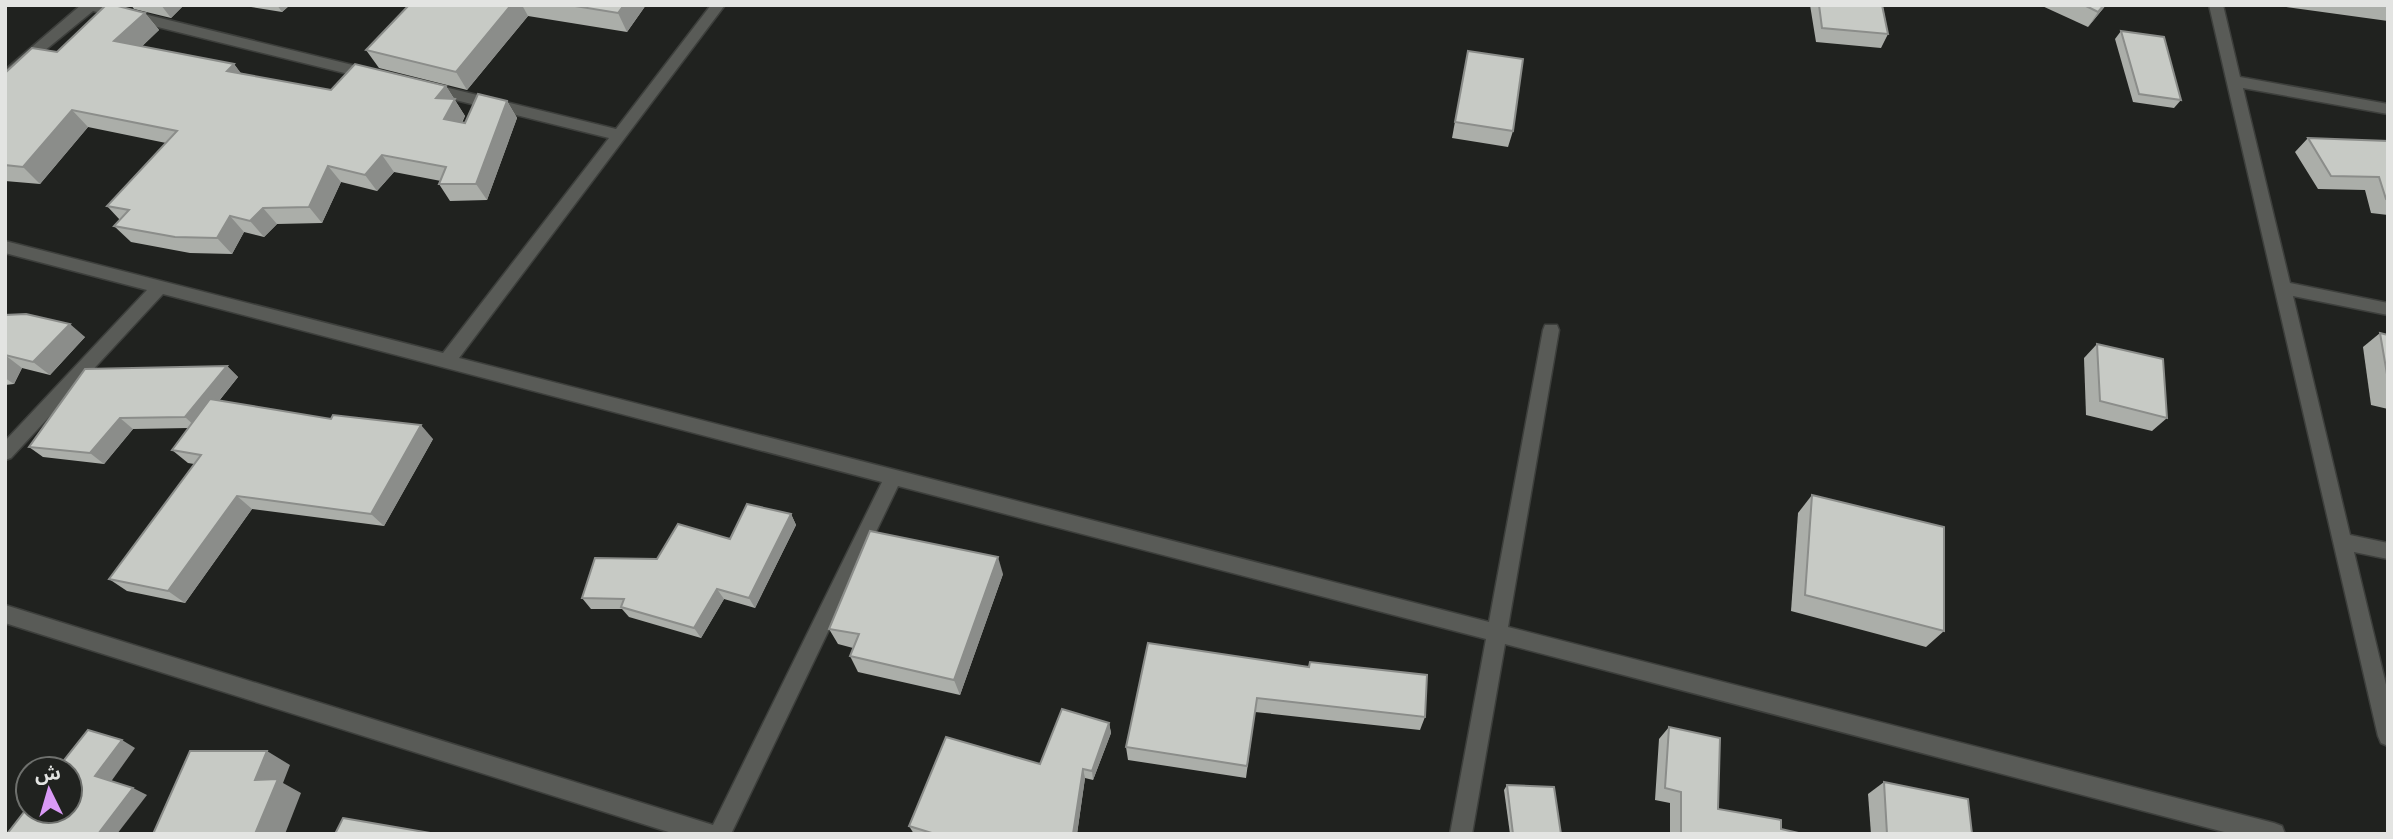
<svg xmlns="http://www.w3.org/2000/svg" width="2393" height="839" font-family="Helvetica,'Noto Sans Arabic',sans-serif">
<rect width="100%" height="100%" fill="#20221f"/>
<g fill="none" stroke-linecap="round" stroke-linejoin="round">
<defs>
<g id="street">
<polygon points="81,5 107,5 373,70 380,75 373,80 93,11 5,83 5,70"/>
<polygon points="711,5 725,5 459,358 1489,622 1543,330 1545,325 1557,325 1559,330 1508,627 2274,823 2282,826 2285,834 2232,834 1505,644 1472,834 1450,834 1486,639 898,486 731,834 675,834 5,623 5,605 713,825 882,482 163,294 11,458 5,460 5,441 147,290 5,253 5,241 443,353 609,138 423,92 421,88 423,84 428,83 616,129"/>
<polygon points="2209,5 2223,5 2240,77 2388,104 2388,114 2243,88 2290,283 2388,303 2388,315 2293,296 2350,535 2388,543 2388,559 2354,552 2388,693 2388,746 2381,743 2378,736"/>
</g>
</defs>
<use href="#street" stroke="#3d3f3c" stroke-width="3"/>
<use href="#street" fill="#595b57" fill-rule="evenodd"/>
</g>
<g fill="#abaea9">
<polygon points="131,5 184,5 171,18 134,9"/>
<polygon points="238,5 290,5 282,12"/>
<polygon points="409,5 646,5 627,32 528,16 467,90 379,68 366,50"/>
<polygon points="1810,5 1885,5 1883,7 1888,34 1881,48 1816,42"/>
<polygon points="2040,5 2106,5 2088,27"/>
<polygon points="2272,5 2388,5 2388,21"/>
<polygon points="145,13 159,30 141,47 234,64 241,74 331,90 446,86 465,116 462,123 465,123 507,101 517,118 487,200 450,201 439,184 441,181 394,172 377,191 341,182 322,223 277,224 264,237 244,232 232,254 190,253 131,242 114,226 120,220 107,206 166,143 88,127 40,184 5,181 5,73 57,52"/>
<polygon points="2121,31 2181,100 2174,108 2133,102 2115,39"/>
<polygon points="1468,51 1513,131 1508,147 1452,138"/>
<polygon points="2308,138 2388,141 2388,215 2371,213 2365,190 2318,189 2295,152"/>
<polygon points="5,315 85,337 50,375 22,368 14,384 5,385"/>
<polygon points="2380,333 2388,335 2388,409 2371,405 2363,347"/>
<polygon points="2097,344 2167,418 2152,431 2086,415 2084,358"/>
<polygon points="227,366 238,377 219,401 433,439 384,526 252,509 185,603 127,591 109,579 194,464 188,463 172,450 188,428 133,429 104,464 43,457 29,447"/>
<polygon points="1812,495 1944,631 1926,647 1791,611 1798,513"/>
<polygon points="791,514 796,525 755,608 724,599 701,638 629,617 622,609 591,609 582,598 657,559 730,539"/>
<polygon points="1003,574 960,695 858,672 850,656 853,648 838,644 829,629"/>
<polygon points="1309,667 1425,717 1420,730 1255,712 1246,778 1128,760 1126,747"/>
<polygon points="1109,723 1111,733 1093,780 1085,778 1077,834 914,834 909,826 1040,764"/>
<polygon points="1669,727 1718,809 1781,829 1803,834 1670,834 1670,803 1655,800 1659,739"/>
<polygon points="1884,782 1972,834 1871,834 1868,794"/>
<polygon points="1507,785 1561,834 1510,834 1504,790"/>
</g>
<g fill="#8b8d8a">
<polygon points="161,5 184,5 171,18"/>
<polygon points="277,5 290,5 282,12"/>
<polygon points="511,5 522,5 528,16 467,90 456,72"/>
<polygon points="624,5 646,5 627,32 618,13"/>
<polygon points="2104,5 2106,5 2088,27 2098,12"/>
<polygon points="145,13 159,30 129,59 114,41"/>
<polygon points="234,64 247,81 227,71"/>
<polygon points="446,86 465,116 454,136 444,119 436,98"/>
<polygon points="507,101 517,118 487,200 476,184"/>
<polygon points="72,110 88,127 40,184 23,167"/>
<polygon points="382,155 394,172 377,191 365,175"/>
<polygon points="328,166 341,182 322,223 309,207"/>
<polygon points="263,208 277,224 264,237 250,221"/>
<polygon points="230,216 244,232 232,254 217,238"/>
<polygon points="70,324 85,337 50,375 33,362"/>
<polygon points="5,355 22,368 14,384 5,378"/>
<polygon points="227,366 238,377 197,428 185,417"/>
<polygon points="120,418 133,429 104,464 90,453"/>
<polygon points="421,425 433,439 384,526 371,514"/>
<polygon points="237,496 252,509 185,603 168,591"/>
<polygon points="791,514 796,525 755,608 749,598"/>
<polygon points="998,557 1003,574 960,695 954,680"/>
<polygon points="717,589 724,599 701,638 694,628"/>
<polygon points="1109,723 1111,733 1093,780 1092,771"/>
<polygon points="122,740 135,748 110,783 95,776"/>
<polygon points="267,751 290,765 283,783 301,793 285,834 255,834 255,780"/>
<polygon points="1083,769 1085,778 1077,834 1073,834"/>
<polygon points="133,788 147,795 117,834 98,834"/>
</g>
<g fill="#c7cac5" stroke="#8b8d8a" stroke-width="2">
<polygon points="106,5 114,5 145,13 114,41 234,64 227,71 331,90 355,64 446,86 436,98 455,99 444,119 465,123 478,94 507,101 476,184 439,184 446,167 382,155 365,175 328,166 309,207 263,208 250,221 230,216 217,238 175,237 114,226 129,210 107,206 177,131 72,110 23,167 5,165 5,73 32,48 57,52"/>
<polygon points="409,5 511,5 456,72 366,50"/>
<polygon points="569,5 624,5 618,13"/>
<polygon points="1819,5 1882,5 1888,34 1822,28"/>
<polygon points="2084,5 2104,5 2098,12"/>
<polygon points="2121,31 2164,37 2181,100 2139,94"/>
<polygon points="1468,51 1523,59 1513,131 1455,122"/>
<polygon points="2308,138 2388,141 2388,200 2386,199 2379,177 2331,176"/>
<polygon points="26,314 70,324 33,362 5,355 5,315"/>
<polygon points="2380,333 2388,335 2388,380"/>
<polygon points="2097,344 2163,359 2167,418 2100,401"/>
<polygon points="227,366 185,417 120,418 90,453 29,447 85,369"/>
<polygon points="210,399 331,419 333,415 421,425 371,514 237,496 168,591 109,579 201,455 172,450"/>
<polygon points="1812,495 1944,527 1944,631 1805,595"/>
<polygon points="747,504 791,514 749,598 717,589 694,628 621,607 624,599 582,598 595,558 657,559 678,524 730,539"/>
<polygon points="870,531 998,557 954,680 850,656 859,634 829,629"/>
<polygon points="1148,643 1309,667 1310,662 1427,675 1425,717 1257,698 1247,766 1126,747"/>
<polygon points="1062,709 1109,723 1092,771 1083,769 1073,834 935,834 909,826 946,737 1040,764"/>
<polygon points="1669,727 1720,738 1718,809 1781,820 1781,829 1803,834 1681,834 1681,792 1665,788"/>
<polygon points="88,730 122,740 95,776 133,788 98,834 7,834 28,807 28,811 70,811 70,769 57,769"/>
<polygon points="190,751 267,751 255,780 278,779 255,834 153,834"/>
<polygon points="1884,782 1968,799 1972,834 1887,834"/>
<polygon points="1507,785 1554,787 1561,834 1513,834"/>
<polygon points="343,818 436,834 335,834"/>
</g>
<rect width="2393" height="839" fill="none" stroke="#e3e4e2" stroke-width="14"/>
<g transform="translate(49 790) rotate(355)"><circle r="33" fill="#20221f" stroke="#6e706d" stroke-width="2"/>
<path d="M0-5L12 26L0 18L-12 26Z" fill="#da9af6"/>
<text y="-10" font-size="19" font-weight="bold" text-anchor="middle" fill="#e3e4e2">ش</text>
</g>
</svg>
